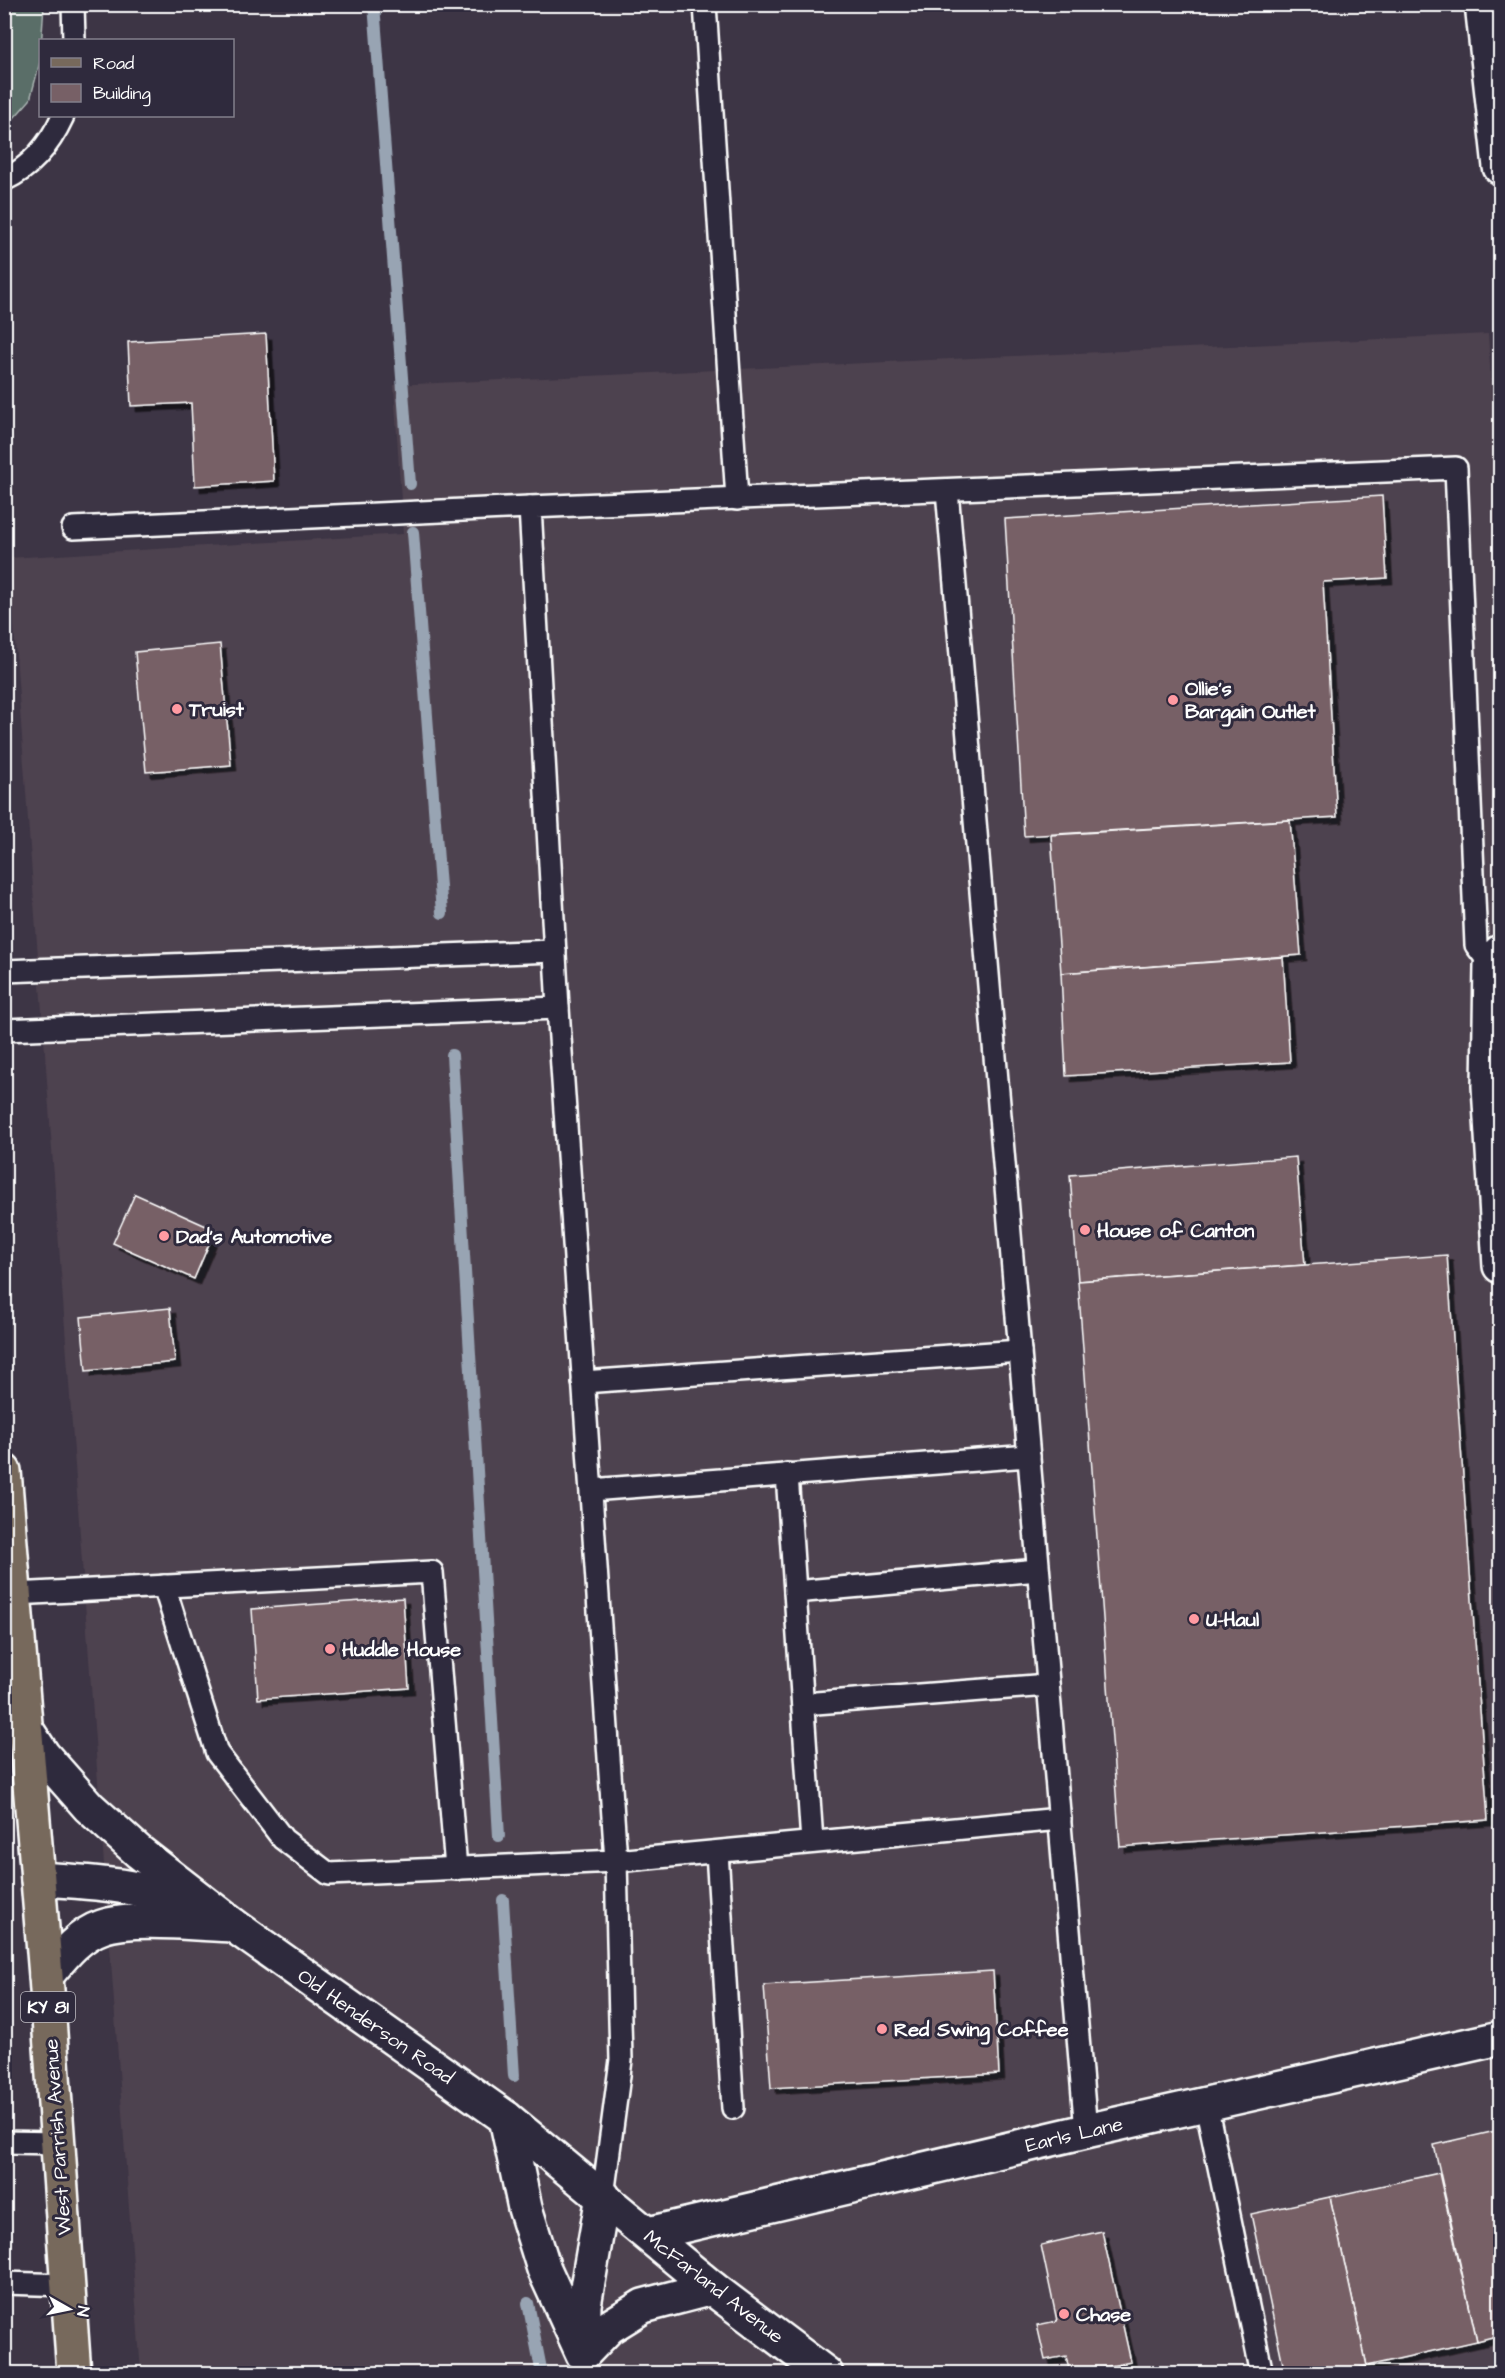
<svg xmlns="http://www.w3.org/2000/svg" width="1505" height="2378" font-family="'Architects Daughter',sans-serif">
<defs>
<filter id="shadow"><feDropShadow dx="5.5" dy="5.5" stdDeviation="0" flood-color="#0009"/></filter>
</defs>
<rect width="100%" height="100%" fill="#3d3545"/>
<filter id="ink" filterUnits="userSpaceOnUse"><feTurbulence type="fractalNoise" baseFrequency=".0167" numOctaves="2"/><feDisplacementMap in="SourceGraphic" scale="12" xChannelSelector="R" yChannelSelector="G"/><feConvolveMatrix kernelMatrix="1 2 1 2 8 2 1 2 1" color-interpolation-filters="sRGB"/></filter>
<g filter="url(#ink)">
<polygon fill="#4e424f" points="1488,334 1500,530 1500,2373 141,2373 9,558 403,534 394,385"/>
<polygon fill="#5a6e68" stroke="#acb6b4" stroke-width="1.5" points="5,4 44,5 40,62 30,100 5,128"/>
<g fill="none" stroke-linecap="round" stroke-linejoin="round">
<g stroke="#98a4b3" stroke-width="12">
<polyline points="374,4 410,484"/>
<polyline points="413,532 442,913"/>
<polyline points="452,1055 499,1836"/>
<polyline points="503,1900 514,2076"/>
<polyline points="528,2303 542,2374"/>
</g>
</g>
<g fill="#776066" stroke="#fff" stroke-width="1.5" filter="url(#shadow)">
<polygon points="266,334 274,481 195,486 191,403 131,406 128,342"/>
<polygon points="1382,496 1387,578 1323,582 1337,817 1024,836 1005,519"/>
<polygon points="220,644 231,765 146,772 135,652"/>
<polygon points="1290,820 1301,955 1061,973 1051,835"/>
<polygon points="1283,957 1290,1062 1066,1076 1061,973"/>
<polygon points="1296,1157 1305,1265 1078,1281 1070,1175"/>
<polygon points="135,1194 215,1230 194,1279 113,1243"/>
<polygon points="1447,1255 1488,1820 1120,1847 1078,1281"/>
<polygon points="170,1308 175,1362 86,1371 81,1317"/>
<polygon points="403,1598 409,1688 258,1699 252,1609"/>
<polygon points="993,1971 999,2074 771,2088 764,1985"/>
<polygon points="1500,2130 1500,2335 1477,2341 1434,2145"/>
<polygon points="1439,2173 1477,2341 1367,2366 1330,2197"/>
<polygon points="1330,2197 1367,2366 1330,2374 1285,2374 1251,2214"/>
<polygon points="1102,2231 1131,2362 1070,2374 1066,2356 1045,2360 1037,2325 1057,2321 1041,2245"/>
</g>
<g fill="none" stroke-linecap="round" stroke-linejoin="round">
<defs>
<g id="service">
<polyline points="73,4 74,40"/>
<polyline points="705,4 737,499"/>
<path d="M4 180C32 167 51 142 63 116"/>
<polyline points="947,490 1086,2131"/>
<polyline points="73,528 530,507"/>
<polyline points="4,971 555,951"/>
<polyline points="4,1030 558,1008"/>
<polyline points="583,1382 1020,1351"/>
<polyline points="787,1474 812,1842"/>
<polyline points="591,1490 1029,1456"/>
<polyline points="164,1586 217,1753 283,1839 329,1874 616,1861 1060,1819"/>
<polyline points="795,1592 1038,1570"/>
<polyline points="15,1594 432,1572 456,1869"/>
<polyline points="803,1704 1048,1685"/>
<polyline points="717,1852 733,2108"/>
<polyline points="1206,2104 1262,2374"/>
<polyline points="4,2142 58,2143"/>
<polyline points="603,2196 621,2060 616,1861 558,1008 530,507 1456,468 1476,945 1491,965"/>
<polyline points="4,2283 68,2285"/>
</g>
<g id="minor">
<polyline points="1482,4 1500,167"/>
<polyline points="1500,952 1491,965 1489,1086 1500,1266"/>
<polyline points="26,1729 43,1755 89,1807 139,1852 233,1925 506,2118 712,2288 826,2374"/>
<path d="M38 1879C91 1882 149 1885 197 1908"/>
<path d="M46 1976C61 1958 78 1935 102 1927 133 1916 198 1924 233 1925"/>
<polyline points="506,2118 525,2208 544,2269 583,2354 609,2327 643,2306 712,2288"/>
<polyline points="648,2234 1086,2131 1500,2038"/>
<polyline points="583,2348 584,2305 603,2196"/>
</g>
<polyline id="primary" points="4,1471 46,1976 74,2374"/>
</defs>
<use href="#service" stroke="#fff" stroke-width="26"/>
<use href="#minor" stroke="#fff" stroke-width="38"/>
<use href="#primary" stroke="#fff" stroke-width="38"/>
<use href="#service" stroke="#2f2a3d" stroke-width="21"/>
<use href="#minor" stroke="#2f2a3d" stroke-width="33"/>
<use href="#primary" stroke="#77695c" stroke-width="33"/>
</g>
</g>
<g fill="#ff9aa2" stroke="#2f2a3d" stroke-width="2">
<circle cx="1173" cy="700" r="6"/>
<circle cx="177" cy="709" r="6"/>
<circle cx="1085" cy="1230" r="6"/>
<circle cx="164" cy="1236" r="6"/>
<circle cx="1194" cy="1619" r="6"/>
<circle cx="330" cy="1649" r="6"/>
<circle cx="882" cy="2029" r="6"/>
<circle cx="1064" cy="2314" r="6"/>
</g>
<g text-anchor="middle" stroke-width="6" stroke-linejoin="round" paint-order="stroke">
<rect fill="#2f2a3d" stroke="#c1bfc5" stroke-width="1.5" x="21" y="1992" width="54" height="30" rx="4.5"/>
<g font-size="18" font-weight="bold" fill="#fff">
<text x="48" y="2013">KY 81</text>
</g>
<g font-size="20" font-weight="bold" fill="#fff" stroke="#2f2a3d" text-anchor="start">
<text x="1185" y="695">Ollie's<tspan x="1185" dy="23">Bargain Outlet</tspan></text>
<text x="189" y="716">Truist</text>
<text x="1097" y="1237">House of Canton</text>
<text x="176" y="1243">Dad's Automotive</text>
<text x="1206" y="1626">U-Haul</text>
<text x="342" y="1656">Huddle House</text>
<text x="894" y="2036">Red Swing Coffee</text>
<text x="1076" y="2321">Chase</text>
</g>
<g font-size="20" fill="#fff" stroke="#2f2a3d">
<text transform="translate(376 2026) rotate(35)" y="7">Old Henderson Road</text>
<text transform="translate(1074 2134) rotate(-13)" y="7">Earls Lane</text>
<text transform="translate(57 2137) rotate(-94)" y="7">West Parrish Avenue</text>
<text transform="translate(714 2286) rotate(38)" y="7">McFarland Avenue</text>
</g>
</g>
<rect width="1505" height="2378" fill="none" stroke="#2f2a3d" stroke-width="24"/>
<rect x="12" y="12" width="1481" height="2354" fill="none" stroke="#fff" stroke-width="2" filter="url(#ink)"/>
<rect x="39" y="39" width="195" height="78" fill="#2f2a3d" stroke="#827f8b" stroke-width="1.5"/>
<rect x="51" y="58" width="30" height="9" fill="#77695c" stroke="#827f8b" stroke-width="1.5"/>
<text x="93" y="69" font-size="18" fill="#ffffff">Road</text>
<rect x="51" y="84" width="30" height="18" fill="#776066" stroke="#827f8b" stroke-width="1.5"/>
<text x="93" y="99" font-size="18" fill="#ffffff">Building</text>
<g transform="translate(69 2309) rotate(99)" stroke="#2f2a3d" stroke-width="4.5" paint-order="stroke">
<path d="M0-4.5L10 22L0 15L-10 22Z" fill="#ffffff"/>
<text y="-9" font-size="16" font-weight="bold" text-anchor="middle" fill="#ffffff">N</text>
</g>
</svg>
